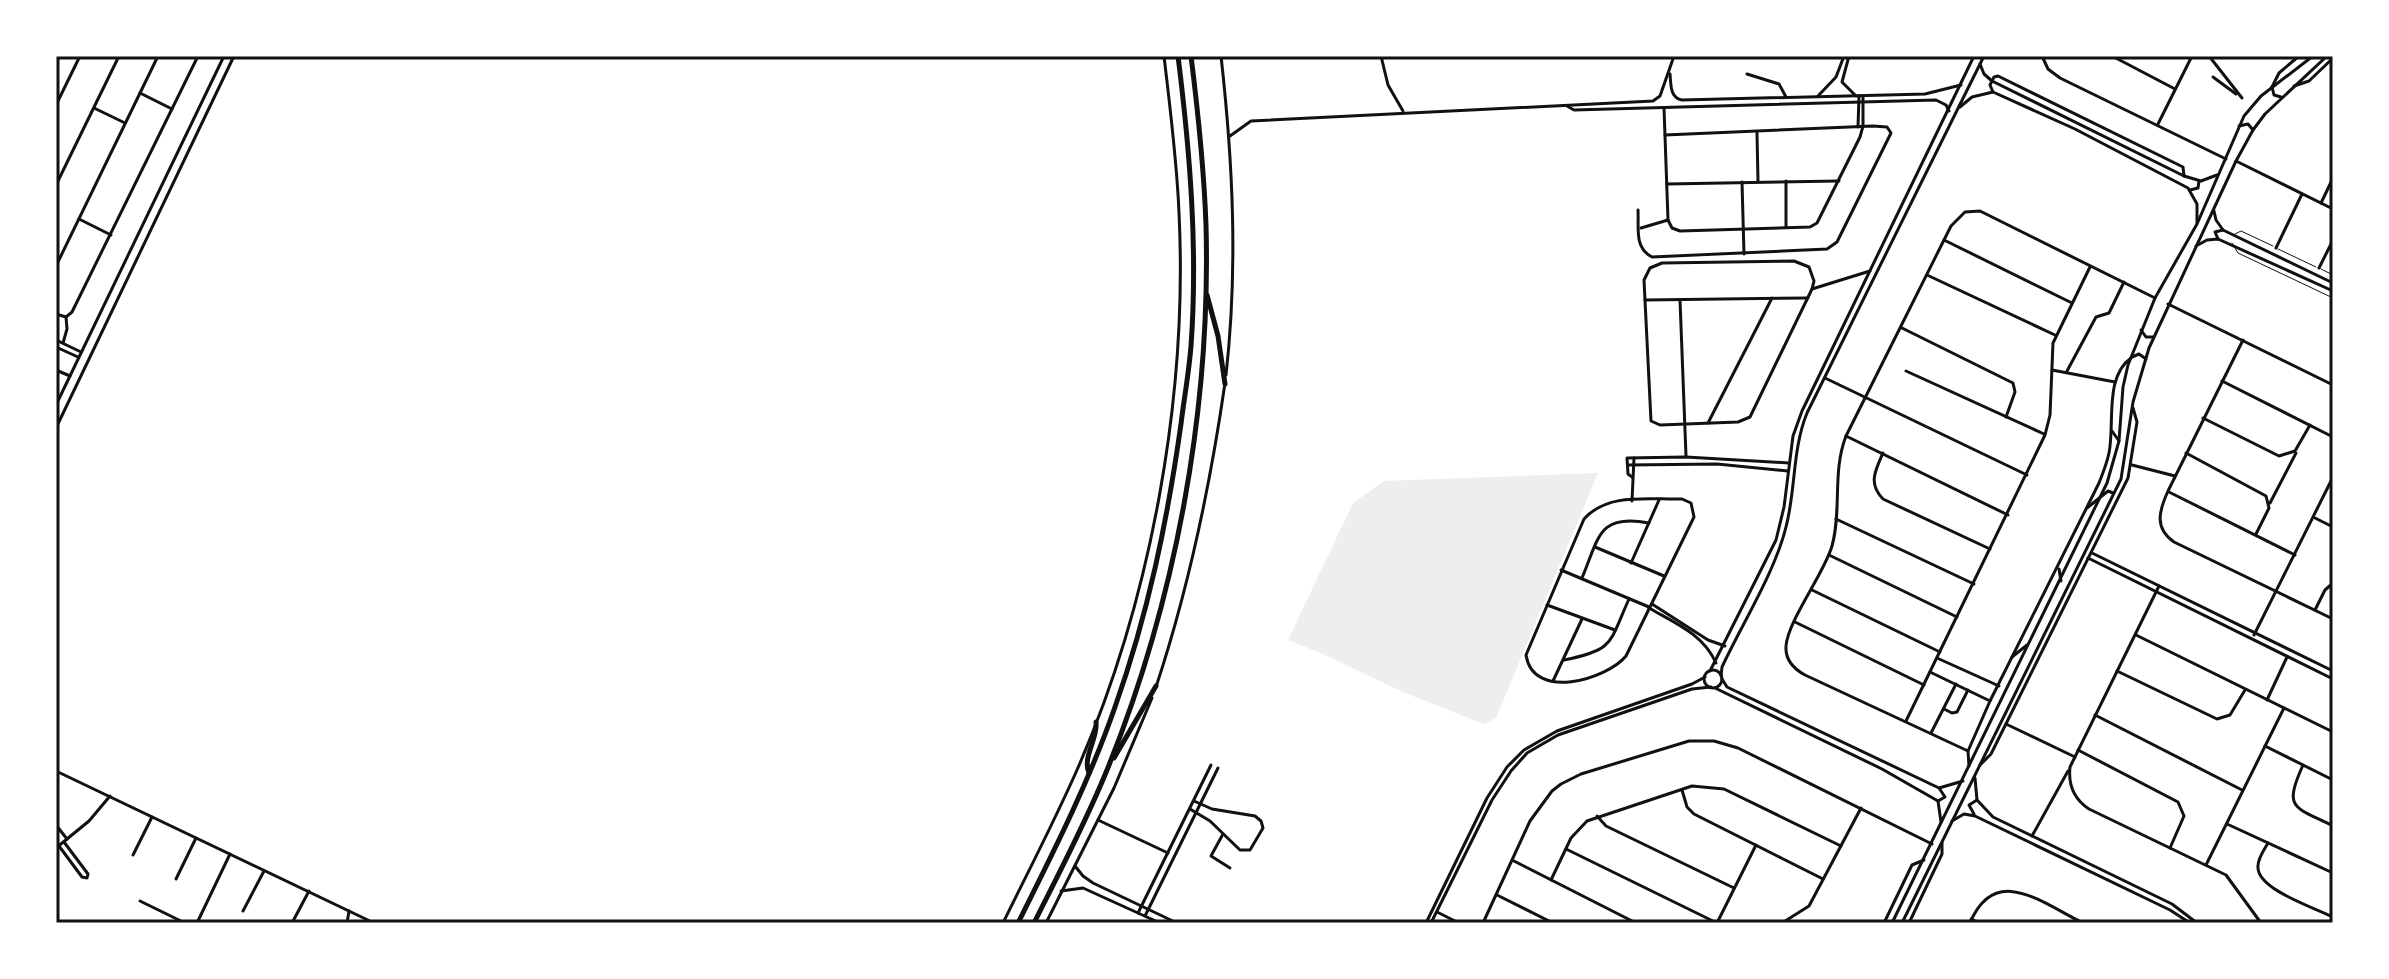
<svg xmlns="http://www.w3.org/2000/svg" width="2389" height="979" font-family="Ubuntu,sans-serif">
<rect width="100%" height="100%" fill="#fff"/>
<polygon fill="#eee" points="1598,473 1496,718 1484,724 1405,693 1323,654 1288,640 1353,503 1384,481"/>
<g fill="none" stroke-linecap="round" stroke-linejoin="round">
<g stroke="#111" stroke-width="1">
<polyline points="2235,234 2241,231 2273,246"/>
<polyline points="2232,243 2238,253 2333,298"/>
<polyline points="2278,249 2316,267"/>
<polyline points="2321,269 2333,275"/>
</g>
<g stroke="#111" stroke-width="3">
<polyline points="1849,56 1842,82 1856,96"/>
<polyline points="2042,56 2048,69 2060,78 2226,159"/>
<polyline points="2112,56 2175,89"/>
<polyline points="2209,56 2242,98"/>
<polyline points="1980,64 1984,74 1992,81 2184,176 2201,181 2217,175"/>
<polyline points="1747,74 1779,84 1786,97"/>
<polyline points="2213,77 2236,94"/>
<polyline points="2294,86 2309,81 2333,58"/>
<polyline points="2272,87 2279,73 2299,56"/>
<polyline points="1993,92 1990,85 1994,77 1998,76 2183,167 2184,176"/>
<polyline points="140,93 172,109"/>
<polyline points="1818,96 1836,77 1844,56"/>
<polyline points="56,105 80,56"/>
<polyline points="1960,107 1972,97 1993,92 2075,129 2188,188 2197,204 2197,223"/>
<polyline points="94,108 125,123"/>
<polyline points="1664,108 1668,220 1672,228 1680,231 1810,227 1817,223 1860,137 1863,126 1863,96"/>
<polyline points="2158,124 2192,56"/>
<polyline points="1858,127 1859,96"/>
<polyline points="1757,133 1758,181"/>
<polyline points="2236,161 2333,209"/>
<polyline points="1786,181 1786,227"/>
<polyline points="1742,182 1744,254"/>
<polyline points="1667,184 1839,181"/>
<polyline points="56,185 119,56"/>
<polyline points="2190,190 2198,188 2199,181"/>
<polyline points="2321,203 2333,178"/>
<path d="M1638 210C1639 228 1634 248 1652 257L1827 249 1837 242 1891 133 1887 127 1873 126 1665 135"/>
<polyline points="2214,211 2216,220 2223,230 2333,283"/>
<polyline points="79,219 111,235"/>
<polyline points="1641,228 1668,220"/>
<polyline points="2218,239 2215,232 2223,230"/>
<polyline points="1944,240 2072,303"/>
<polyline points="2196,246 2207,240 2218,239 2333,291"/>
<polyline points="2276,248 2302,194"/>
<polygon points="1794,261 1809,267 1814,281 1812,289 1750,417 1738,422 1660,425 1651,421 1644,280 1650,268 1662,263"/>
<polyline points="56,266 158,56"/>
<polyline points="2319,268 2333,240"/>
<polyline points="1927,275 2055,335"/>
<polyline points="1812,289 1870,271"/>
<polyline points="1645,300 1808,298"/>
<polyline points="1680,300 1686,456"/>
<polyline points="2168,304 2333,385"/>
<polyline points="56,314 66,317"/>
<polyline points="66,317 72,312 198,56"/>
<polyline points="1902,328 2013,383 2015,392 2006,417"/>
<polyline points="56,340 81,352"/>
<path d="M2243 340 2168 491C2159 511 2154 528 2174 542L2333 619"/>
<polyline points="63,343 67,329 66,317"/>
<polyline points="56,347 78,357"/>
<polyline points="56,370 70,376"/>
<polyline points="2052,370 2115,382"/>
<polyline points="1906,371 2044,434"/>
<polyline points="2067,371 2096,317 2109,313 2124,282"/>
<polyline points="1825,378 2027,475"/>
<polyline points="2222,381 2333,437"/>
<polyline points="56,405 224,56"/>
<polyline points="2203,418 2279,456 2295,451 2310,425"/>
<polyline points="1708,423 1772,298"/>
<polyline points="56,428 234,56"/>
<polyline points="1846,436 2008,515"/>
<path d="M1883 453C1875 471 1868 484 1883 499L1990 549"/>
<polyline points="2186,453 2266,496 2269,508 2256,534"/>
<polyline points="1628,465 1717,464 1788,471"/>
<polyline points="2132,465 2175,476"/>
<polyline points="1632,477 1628,474 1627,458 1686,457 1789,463"/>
<polyline points="2169,492 2295,555"/>
<path d="M1682 499 1691 503 1694 517 1626 656C1606 680 1533 701 1526 655L1584 519C1608 492 1649 500 1682 499Z"/>
<polyline points="1632,501 1634,458"/>
<polyline points="2270,503 2296,453"/>
<polyline points="2315,518 2333,527"/>
<polyline points="1836,519 1974,584"/>
<polyline points="1595,547 1664,576"/>
<polyline points="2092,553 2333,671"/>
<polyline points="1829,555 1957,617"/>
<polyline points="2088,558 2333,679"/>
<polyline points="1631,563 1659,500"/>
<polyline points="1561,570 1649,607"/>
<path d="M1582 578C1599 538 1598 513 1649 523"/>
<path d="M2159 586 2070 767C2068 785 2074 799 2089 809L2226 875 2261 923"/>
<polyline points="1812,590 1940,652"/>
<polyline points="1652,604 1708,640 1725,646"/>
<polyline points="1547,605 1615,630"/>
<path d="M1649 608C1675 623 1703 634 1716 663"/>
<polyline points="2315,610 2325,590 2333,583"/>
<polyline points="1795,622 1924,685"/>
<polyline points="2136,635 2333,732"/>
<polyline points="2254,635 2333,477"/>
<polyline points="1937,658 1999,686"/>
<path d="M1564 660C1615 650 1609 643 1629 599"/>
<polyline points="2117,671 2217,719 2230,715 2245,690"/>
<polyline points="1930,672 1990,701"/>
<polyline points="1722,679 1727,687 1939,788 1963,781"/>
<polyline points="1553,681 1582,619"/>
<polyline points="1715,688 1882,769 1938,801 1941,822"/>
<polyline points="2267,700 2287,657"/>
<polyline points="1944,709 1952,713 1957,712 1968,690"/>
<polyline points="2095,715 2242,790"/>
<polyline points="1906,721 2045,435 2050,415 2053,343 2090,267"/>
<polyline points="2006,724 2075,757"/>
<polyline points="1931,733 1956,684"/>
<polyline points="2265,746 2333,780"/>
<polyline points="2078,750 2178,802 2184,816 2170,848"/>
<path d="M1968 751 1805 675C1794 669 1785 660 1786 646 1788 620 1824 574 1832 546 1842 510 1832 472 1846 436L1951 226 1965 212 1980 211 2155 298"/>
<polyline points="1980,765 1991,754 2128,478 2137,422 2133,408"/>
<path d="M2303 765C2283 810 2294 806 2333 826"/>
<path d="M1969 766 1968 751 1990 701 2099 483C2103 473 2107 463 2109 453 2115 424 2104 377 2131 358"/>
<polyline points="56,771 374,923"/>
<polyline points="1975,778 1977,800 1993,817 2172,904 2197,923"/>
<polyline points="1682,790 1687,807 1694,814 1823,879"/>
<polyline points="1938,801 1945,797 1939,788"/>
<polyline points="1190,809 1210,821 1240,850 1250,850 1263,828 1261,821 1255,816 1212,809 1194,801"/>
<polyline points="1974,814 1969,805 1977,800"/>
<polyline points="1597,816 1606,826 1734,888"/>
<polyline points="1098,820 1168,853"/>
<polyline points="1952,821 1964,814 1975,816 2170,910 2190,923"/>
<polyline points="2227,824 2333,873"/>
<polyline points="56,825 67,839"/>
<polyline points="1223,834 1211,856 1230,868"/>
<polyline points="2032,836 2068,771"/>
<path d="M2268 843C2264 850 2258 858 2258 866 2256 889 2315 908 2333 917"/>
<polyline points="59,846 82,877 87,878 88,874 64,842"/>
<polyline points="56,848 89,821 110,796"/>
<polyline points="1566,849 1717,923 1756,845"/>
<polyline points="133,855 152,817"/>
<polyline points="1514,861 1636,923"/>
<polyline points="2206,865 2284,708"/>
<polyline points="1075,866 1083,876 1093,883 1177,923"/>
<polyline points="176,879 196,838"/>
<polyline points="1551,880 1571,838 1587,821 1692,786 1724,789 1841,846"/>
<polyline points="1061,891 1083,888 1160,923"/>
<polyline points="1497,895 1553,923"/>
<polyline points="140,901 185,923"/>
<polyline points="243,911 264,871"/>
<polyline points="1437,912 1459,923"/>
<polyline points="1138,913 1211,765"/>
<polyline points="1145,916 1218,768"/>
<polyline points="1971,919 1980,923"/>
<polyline points="197,923 230,854"/>
<polyline points="292,923 309,891"/>
<polyline points="347,923 349,911"/>
<polyline points="1483,923 1530,821 1552,791 1561,784 1581,774 1689,741 1714,741 1738,748 1932,844"/>
<polyline points="1782,923 1809,906 1861,808"/>
<polyline points="1884,923 1912,865 1924,860"/>
<polyline points="1909,923 1942,854 1942,843"/>
<path d="M1970 923C1995 863 2042 903 2083 923"/>
</g>
<g stroke="#111" stroke-width="3">
<path d="M1221 56C1233 163 1238 268 1226 375"/>
<polyline points="1381,56 1388,85 1403,111"/>
<path d="M1670 74C1671 85 1670 98 1682 100L1925 94 1961 85"/>
<polyline points="2272,87 2274,95 2281,97"/>
<polyline points="1567,106 1574,110 1936,100 1946,105 1949,111"/>
<polyline points="2239,126 2248,124 2253,130"/>
<polyline points="1230,136 1251,121 1653,101 1660,96 1674,56"/>
<polyline points="2141,330 2146,337 2153,337"/>
<polyline points="2132,357 2139,354 2146,359"/>
<polyline points="2112,431 2119,441"/>
<polyline points="2087,508 2108,491 2113,493"/>
<polyline points="2059,569 2061,581"/>
<polyline points="2012,657 2027,645"/>
<circle cx="1713" cy="679" r="9"/>
<polyline points="1710,671 1776,540 1784,507 1793,436 1802,411 1974,56"/>
<path d="M1721 676 1722 667C1742 624 1775 572 1786 527 1796 489 1792 450 1807 413L1984 56"/>
<path d="M1156 687C1189 587 1210 487 1225 383"/>
<path d="M1003 923C1028 872 1054 822 1077 770 1151 601 1188 397 1179 213 1177 161 1170 108 1164 56"/>
<polyline points="1046,923 1114,788 1152,698"/>
<polyline points="1426,923 1487,798 1507,767 1524,750 1557,731 1692,684 1705,677"/>
<polyline points="1431,923 1492,800 1511,771 1527,753 1558,735 1692,689 1711,687"/>
<polyline points="1892,923 2107,483 2119,441 2123,387 2128,365 2155,298 2197,224 2244,116 2261,96 2313,56"/>
<polyline points="1902,923 2121,479 2133,402 2149,348 2236,161 2253,130 2265,114 2327,56"/>
</g>
<g stroke="#111" stroke-width="5">
<polyline points="1207,295 1218,336 1225,384"/>
<polyline points="1114,758 1156,686"/>
<path d="M1089 773C1082 757 1098 739 1096 722"/>
<path d="M1018 923C1053 853 1089 782 1115 707 1148 614 1167 523 1181 424 1184 399 1189 372 1191 346 1198 249 1190 152 1178 56"/>
<path d="M1034 923C1059 873 1086 822 1107 770 1176 600 1211 409 1206 225 1204 169 1198 112 1191 56"/>
</g>
</g>
<rect width="2389" height="979" fill="none" stroke="#ffffff" stroke-width="116"/>
<rect x="58" y="58" width="2273" height="863" fill="none" stroke="#111" stroke-width="3"/>
</svg>
